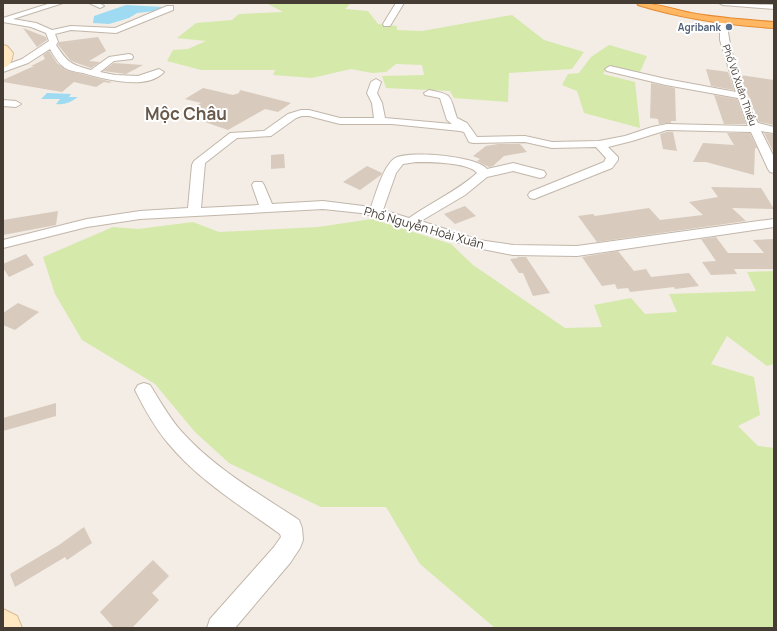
<svg xmlns="http://www.w3.org/2000/svg" width="777" height="631" font-family="Manrope,sans-serif">
<rect width="100%" height="100%" fill="#f3ede5"/>
<g fill="#d5e9ab">
<polygon points="266,3 351,3 345,9 368,11 378,24 397,26 397,30 422,31 512,15 544,40 584,52 572,69 509,73 508,102 454,98 450,91 386,88 382,76 424,75 422,65 396,64 386,72 372,73 351,69 312,78 273,75 275,70 201,70 167,61 173,50 188,49 206,41 177,38 196,23 232,20 239,14 283,12"/>
<polygon points="609,45 647,56 640,72 608,66 603,74 635,82 640,128 584,113 577,91 562,85 568,74 579,73 591,57"/>
<polygon points="372,219 451,244 473,265 565,328 602,327 594,305 631,298 645,314 677,312 669,294 756,291 747,272 774,271 774,364 767,366 727,336 711,364 754,377 760,415 738,426 758,446 774,448 774,628 495,628 420,564 386,507 321,507 229,463 195,432 155,384 82,340 55,294 43,257 113,227 138,229 193,222 219,232 318,227"/>
</g>
<g fill="#9edbf3">
<polygon points="126,5 163,7 155,11 137,13 129,18 109,24 93,23 94,16"/>
<path d="M47 93 71 94 69 97H78C71 102 65 105 56 104L60 99H41Z"/>
</g>
<g fill="#d8cabd">
<polygon points="23,28 46,37 47,40 37,47"/>
<polygon points="98,37 106,51 89,61 100,62 91,68 71,61 58,45 59,42"/>
<polygon points="49,51 57,63 66,70 112,82 109,83 104,82 96,87 74,82 62,92 3,82 3,80 34,66 31,66 45,59 43,55"/>
<polygon points="114,63 143,65 126,74 103,71"/>
<polygon points="706,69 728,72 734,90 711,86"/>
<polygon points="740,75 774,80 774,125 759,122"/>
<polygon points="651,83 675,88 676,121 671,121 671,123 659,124 658,119 650,118"/>
<polygon points="203,88 233,95 239,93 240,90 291,103 278,112 265,109 228,130 205,122 209,120 195,114 200,111 191,109 201,103 185,99"/>
<polygon points="714,95 737,99 746,124 724,124"/>
<polygon points="667,132 673,132 677,151 663,149 660,134"/>
<polygon points="727,133 750,133 757,148 755,148 754,175 706,162 693,162 703,143 734,145"/>
<polygon points="764,133 774,134 774,151 773,151"/>
<polygon points="498,144 520,144 527,152 504,156 493,166 489,167 477,161 480,159 473,156 486,146"/>
<polygon points="284,154 285,168 271,169 271,155"/>
<polygon points="367,166 382,173 381,175 360,190 343,182"/>
<polygon points="711,187 761,188 774,209 732,208 746,221 597,242 578,216 593,214 595,216 649,208 660,220 703,215 689,202 718,197"/>
<polygon points="465,206 476,216 455,224 444,214"/>
<polygon points="58,211 56,225 3,235 3,220"/>
<polygon points="716,237 728,253 764,253 753,240 774,239 774,269 734,269 737,274 711,275 702,262 716,261 701,239"/>
<polygon points="618,251 634,271 646,269 651,277 689,273 699,286 675,289 674,287 630,292 628,288 617,289 615,284 602,286 582,257"/>
<polygon points="26,254 34,265 9,277 3,268 3,264"/>
<polygon points="517,257 526,257 550,293 533,296 523,273 519,273 510,259 518,258"/>
<polygon points="18,303 39,312 15,330 3,325 3,313"/>
<polygon points="56,403 56,416 3,431 3,418"/>
<polygon points="84,527 92,543 67,560 65,557 15,587 10,574 59,545"/>
<polygon points="153,560 169,576 152,593 159,600 132,628 114,628 100,612"/>
</g>
<g fill="none" stroke-linecap="round" stroke-linejoin="round">
<defs>
<g id="street">
<path d="M51 3H63L13 19 36 23 52 30 71 26 115 28 167 6H173V10L116 33 71 30 55 34 58 42 56 45C68 63 70 64 91 70L109 57 129 54 132 55 133 57 132 59 114 61 100 72 115 75 138 76 159 69 164 72C147 91 104 79 83 73 77 72 70 71 65 68 58 63 54 56 50 49L28 63 3 72V66L22 59 49 41 46 33 31 27 3 22V18Z"/>
<polygon points="89,3 99,3 104,6 100,8"/>
<polygon points="396,3 404,3 390,26 384,26 383,24"/>
<polygon points="719,3 774,5 774,9 723,5"/>
<path d="M720 19H723L727 21C729 54 743 94 758 123L774 127V133L761 131 774 157V173L770 172 768 169 751 132 667 130 632 141 608 147 618 157V160L612 168 534 199 530 198 528 195 530 192 604 162 606 158 596 147 552 148 525 142 473 143 469 142 464 132 460 131 392 124H340L309 116H302L296 118 271 136 237 138 205 163 201 208 259 205 252 185 254 182H262L264 185 272 204 323 201 371 207C376 194 383 166 395 158 409 150 478 156 487 169L513 163 544 171 546 174 544 177 540 178 513 171 487 177 465 195 421 221 479 240 513 245 577 246 774 219V227L577 256 513 255 472 247 390 220 361 213 323 209 140 219 87 227 3 248V240L87 219 140 211 188 208 192 165 194 161 230 133 264 131 288 114 301 110H309L340 118H374L372 103 367 93 371 82 376 79 381 82 377 93 382 103 385 118 452 124 447 120 440 98 425 95 424 93 429 90C454 95 449 95 457 118L467 123 477 137 525 136 552 142 599 141 625 136 652 127 667 124 748 126 738 98 666 85 607 71 605 69 610 66 666 79 736 92 720 40ZM416 162C429 162 469 162 477 173 457 191 432 202 409 218L383 210 396 173 403 164Z"/>
<polygon points="3,100 16,101 21,104 16,107 3,106"/>
<path d="M144 383 150 385C160 401 169 417 181 431 214 468 258 493 299 520L302 528 303 540 300 548 290 563 235 628H207L210 619 274 547 281 537 280 534C241 506 198 480 167 442 154 426 144 408 135 390L138 385Z"/>
</g>
<g id="secondary">
<path d="M3 45 7 46 13 53C12 60 11 66 3 68Z"/>
<polygon points="3,609 17,616 22,628 3,628"/>
</g>
<path id="highway" d="M637 3C656 3 672 9 691 13 719 18 746 20 774 22V28C728 25 683 19 638 5Z"/>
</defs>
<use href="#street" stroke="#c2b6aa" stroke-width="2"/>
<use href="#secondary" stroke="#d8bd94" stroke-width="2"/>
<use href="#highway" stroke="#e3892f" stroke-width="2"/>
<use href="#street" fill="#fff" fill-rule="evenodd"/>
<use href="#secondary" fill="#ffe8c2" fill-rule="evenodd"/>
<use href="#highway" fill="#ffb763" fill-rule="evenodd"/>
</g>
<circle fill="#5c6f8a" stroke="#fff" stroke-width="1.5" cx="729" cy="27" r="4"/>
<g text-anchor="middle" stroke-width="4" stroke-linejoin="round" paint-order="stroke">
<g font-size="10" font-weight="bold" fill="#4e5e75" stroke="#fff" text-anchor="end">
<text x="721" y="31">Agribank</text>
</g>
<g font-size="10" fill="#453c34" stroke="#fff">
<text transform="translate(740 85) rotate(71)" y="4">Phố Vũ Xuân Thiều</text>
</g>
<g font-size="12" fill="#453c34" stroke="#fff">
<text transform="translate(424 228) rotate(16)" y="4">Phố Nguyễn Hoài Xuân</text>
</g>
<g font-size="17" font-weight="bold" fill="#69594b" stroke="#fff">
<text x="186" y="120">Mộc Châu</text>
</g>
</g>
<rect width="777" height="631" fill="none" stroke="#453c34" stroke-width="8"/>
</svg>
